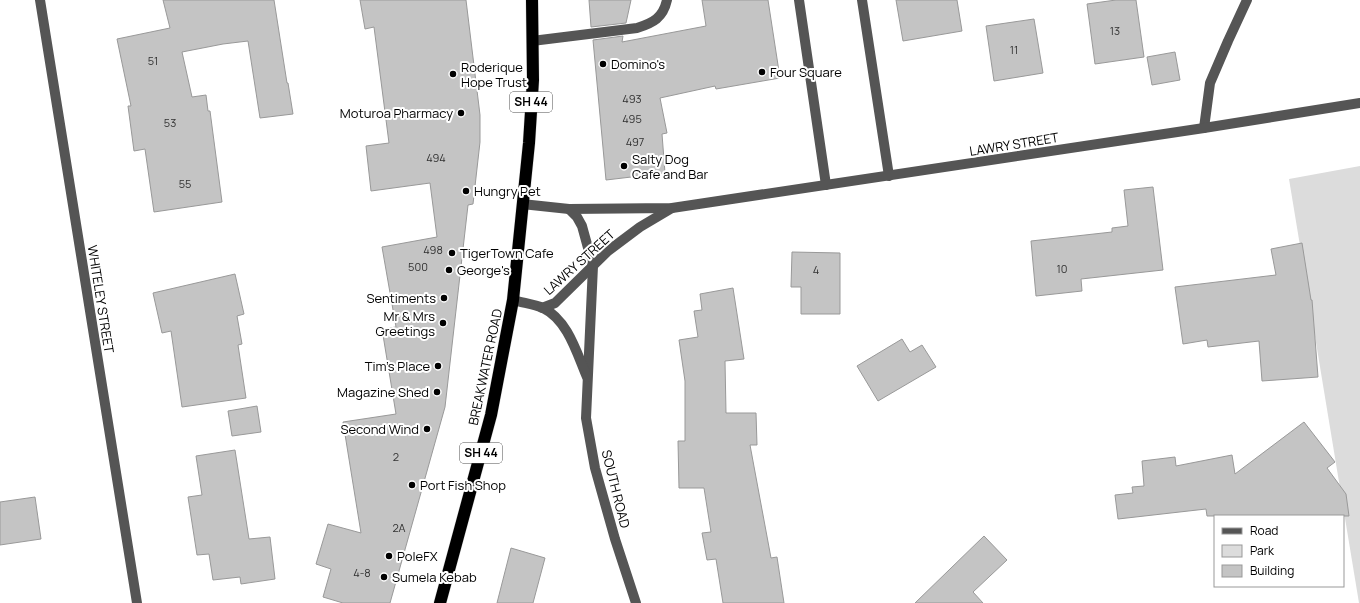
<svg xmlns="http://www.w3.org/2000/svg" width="1360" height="603" font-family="Manrope,sans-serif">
<rect width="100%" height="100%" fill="#fff"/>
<polygon fill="#dcdcdc" points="1360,166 1360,603 1359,603 1289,179"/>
<g fill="#c4c4c4" stroke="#999">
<polygon points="163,0 274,0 287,83 288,83 293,114 260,118 248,41 223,44 182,52 192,97 206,95 208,111 210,111 222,202 154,212 145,149 134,151 128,106 131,106 117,39 170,28"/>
<polygon points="360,0 466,0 480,115 480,142 473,204 468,205 445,407 390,603 343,603 323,597 331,569 316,564 328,524 361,533 343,422 396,414 382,329 396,327 382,247 437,237 430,183 371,191 366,146 389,143 374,27 365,29"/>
<polygon points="589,0 631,0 626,23 591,27"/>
<polygon points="702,0 768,0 780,78 716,89 715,86 660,98 667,133 662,134 665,173 606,180 593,40 623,36 622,42 706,26"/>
<polygon points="896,0 957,0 962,31 903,41"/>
<polygon points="1116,0 1136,0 1144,57 1095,64 1087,4"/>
<polygon points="1034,19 1043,73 994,81 986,26"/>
<polygon points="1175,52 1180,80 1152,85 1147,57"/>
<polygon points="1153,187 1163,270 1081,279 1082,291 1036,296 1031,241 1112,232 1112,228 1128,226 1124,190"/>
<polygon points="1302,243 1311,300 1312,300 1318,377 1262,381 1259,341 1208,347 1207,340 1183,344 1175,287 1276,275 1271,249"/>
<polygon points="792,252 840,253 840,314 801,314 801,287 791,287"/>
<polygon points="235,274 244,314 237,316 242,344 238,345 246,398 182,407 171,331 162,333 153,293"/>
<polygon points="733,288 744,359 725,361 726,413 756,413 757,445 750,445 771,558 777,557 784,603 723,603 716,559 707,560 702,533 711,532 704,488 679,488 678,441 685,441 685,381 679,340 698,337 694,311 702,310 700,294"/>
<polygon points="902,339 910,352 922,345 936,367 878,401 857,366"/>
<polygon points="257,406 261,432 232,436 228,411"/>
<polygon points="1304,422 1335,462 1327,468 1346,494 1349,516 1207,516 1206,509 1118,519 1115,495 1133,493 1132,487 1144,486 1142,461 1175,457 1176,466 1232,455 1235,474"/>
<polygon points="235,450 249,539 270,537 275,579 241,584 240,577 213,580 209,554 197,555 188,497 202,495 196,456"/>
<polygon points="35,497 41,539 0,545 0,502"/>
<polygon points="984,536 1007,560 973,592 983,603 915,603"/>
<polygon points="511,548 545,558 533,603 497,603"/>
</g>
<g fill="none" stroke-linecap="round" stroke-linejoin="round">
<defs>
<polyline id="highway" points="440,603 491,415 513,300 529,143 533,80 532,0"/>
</defs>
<use href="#highway" stroke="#dbdbdb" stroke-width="13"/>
<g stroke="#555" stroke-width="10">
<polyline points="40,0 137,603"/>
<polyline points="799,0 826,185"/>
<polyline points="862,0 889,176"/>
<path d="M532 41 637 28C653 23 663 18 667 0"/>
<polyline points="1204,128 1210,83 1228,41 1247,0"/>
<polyline points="522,204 569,209 672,208 1204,128 1360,103"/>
<polyline points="569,209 577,217 582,226 593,266 586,418 595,468 615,539 636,603"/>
<path d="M513 300C523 303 534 304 543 308 568 320 577 354 587 377"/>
<polyline points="542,308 555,303 608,251 640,227 672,208"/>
</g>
<use href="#highway" stroke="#000" stroke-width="12"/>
</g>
<g fill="#000" stroke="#fff" stroke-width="1.5">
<circle cx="603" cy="64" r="4"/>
<circle cx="762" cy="72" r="4"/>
<circle cx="453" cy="74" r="4"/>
<circle cx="461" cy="113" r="4"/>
<circle cx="624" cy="166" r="4"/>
<circle cx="466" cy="191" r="4"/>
<circle cx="452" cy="253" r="4"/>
<circle cx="449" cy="270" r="4"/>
<circle cx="444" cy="298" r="4"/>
<circle cx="443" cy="323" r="4"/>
<circle cx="438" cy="366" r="4"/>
<circle cx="437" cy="392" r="4"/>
<circle cx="427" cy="429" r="4"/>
<circle cx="412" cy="485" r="4"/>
<circle cx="389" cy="556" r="4"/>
<circle cx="384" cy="577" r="4"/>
</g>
<g text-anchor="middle" stroke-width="4" stroke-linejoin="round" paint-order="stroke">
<g font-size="11" fill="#313131">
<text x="1115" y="35">13</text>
<text x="1014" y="54">11</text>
<text x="153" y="65">51</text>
<text x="632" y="103">493</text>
<text x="632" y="123">495</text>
<text x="170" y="127">53</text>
<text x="635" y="146">497</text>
<text x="436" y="162">494</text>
<text x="185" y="188">55</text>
<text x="433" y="254">498</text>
<text x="418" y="271">500</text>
<text x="1062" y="273">10</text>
<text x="816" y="274">4</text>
<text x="396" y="461">2</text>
<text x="399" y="532">2A</text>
<text x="362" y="577">4-8</text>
</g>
<g fill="#fff" stroke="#4c4c4c" stroke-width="1">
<rect x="510" y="92" width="42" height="20" rx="3"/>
<rect x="460" y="443" width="42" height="20" rx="3"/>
</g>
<g font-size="12" font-weight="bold" fill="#000">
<text x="531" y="106">SH 44</text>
<text x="481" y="457">SH 44</text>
</g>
<g font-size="13" fill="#000" stroke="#fff" text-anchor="start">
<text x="611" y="69">Domino's</text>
<text x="461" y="72">Roderique<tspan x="461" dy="15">Hope Trust</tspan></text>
<text x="770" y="77">Four Square</text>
<text x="453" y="118" text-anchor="end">Moturoa Pharmacy</text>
<text x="632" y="164">Salty Dog<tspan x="632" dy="15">Cafe and Bar</tspan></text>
<text x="474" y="196">Hungry Pet</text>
<text x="460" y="258">TigerTown Cafe</text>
<text x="457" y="275">George's</text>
<text x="436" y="303" text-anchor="end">Sentiments</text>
<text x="435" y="321" text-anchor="end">Mr &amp; Mrs<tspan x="435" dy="15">Greetings</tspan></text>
<text x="430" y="371" text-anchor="end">Tim's Place</text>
<text x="429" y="397" text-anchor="end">Magazine Shed</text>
<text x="419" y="434" text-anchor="end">Second Wind</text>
<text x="420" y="490">Port Fish Shop</text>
<text x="397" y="561">PoleFX</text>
<text x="392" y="582">Sumela Kebab</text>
</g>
<g font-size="13" fill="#000" stroke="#fff">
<text transform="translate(1014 144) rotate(-9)" y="5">LAWRY STREET</text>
<text transform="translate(579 262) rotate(-42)" y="5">LAWRY STREET</text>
<text transform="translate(101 299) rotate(81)" y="5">WHITELEY STREET</text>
<text transform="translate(485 367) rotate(-78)" y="5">BREAKWATER ROAD</text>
<text transform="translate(616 489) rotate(76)" y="5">SOUTH ROAD</text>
</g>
</g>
<rect x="1214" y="515" width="130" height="72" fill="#ffffff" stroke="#999999"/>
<rect x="1222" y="528" width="20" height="6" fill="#555555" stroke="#999999"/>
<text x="1250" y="535" font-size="12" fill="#000000">Road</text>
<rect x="1222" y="545" width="20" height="12" fill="#dcdcdc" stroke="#999999"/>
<text x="1250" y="555" font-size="12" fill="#000000">Park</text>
<rect x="1222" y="565" width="20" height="12" fill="#c4c4c4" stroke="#999999"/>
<text x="1250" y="575" font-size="12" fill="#000000">Building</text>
</svg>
